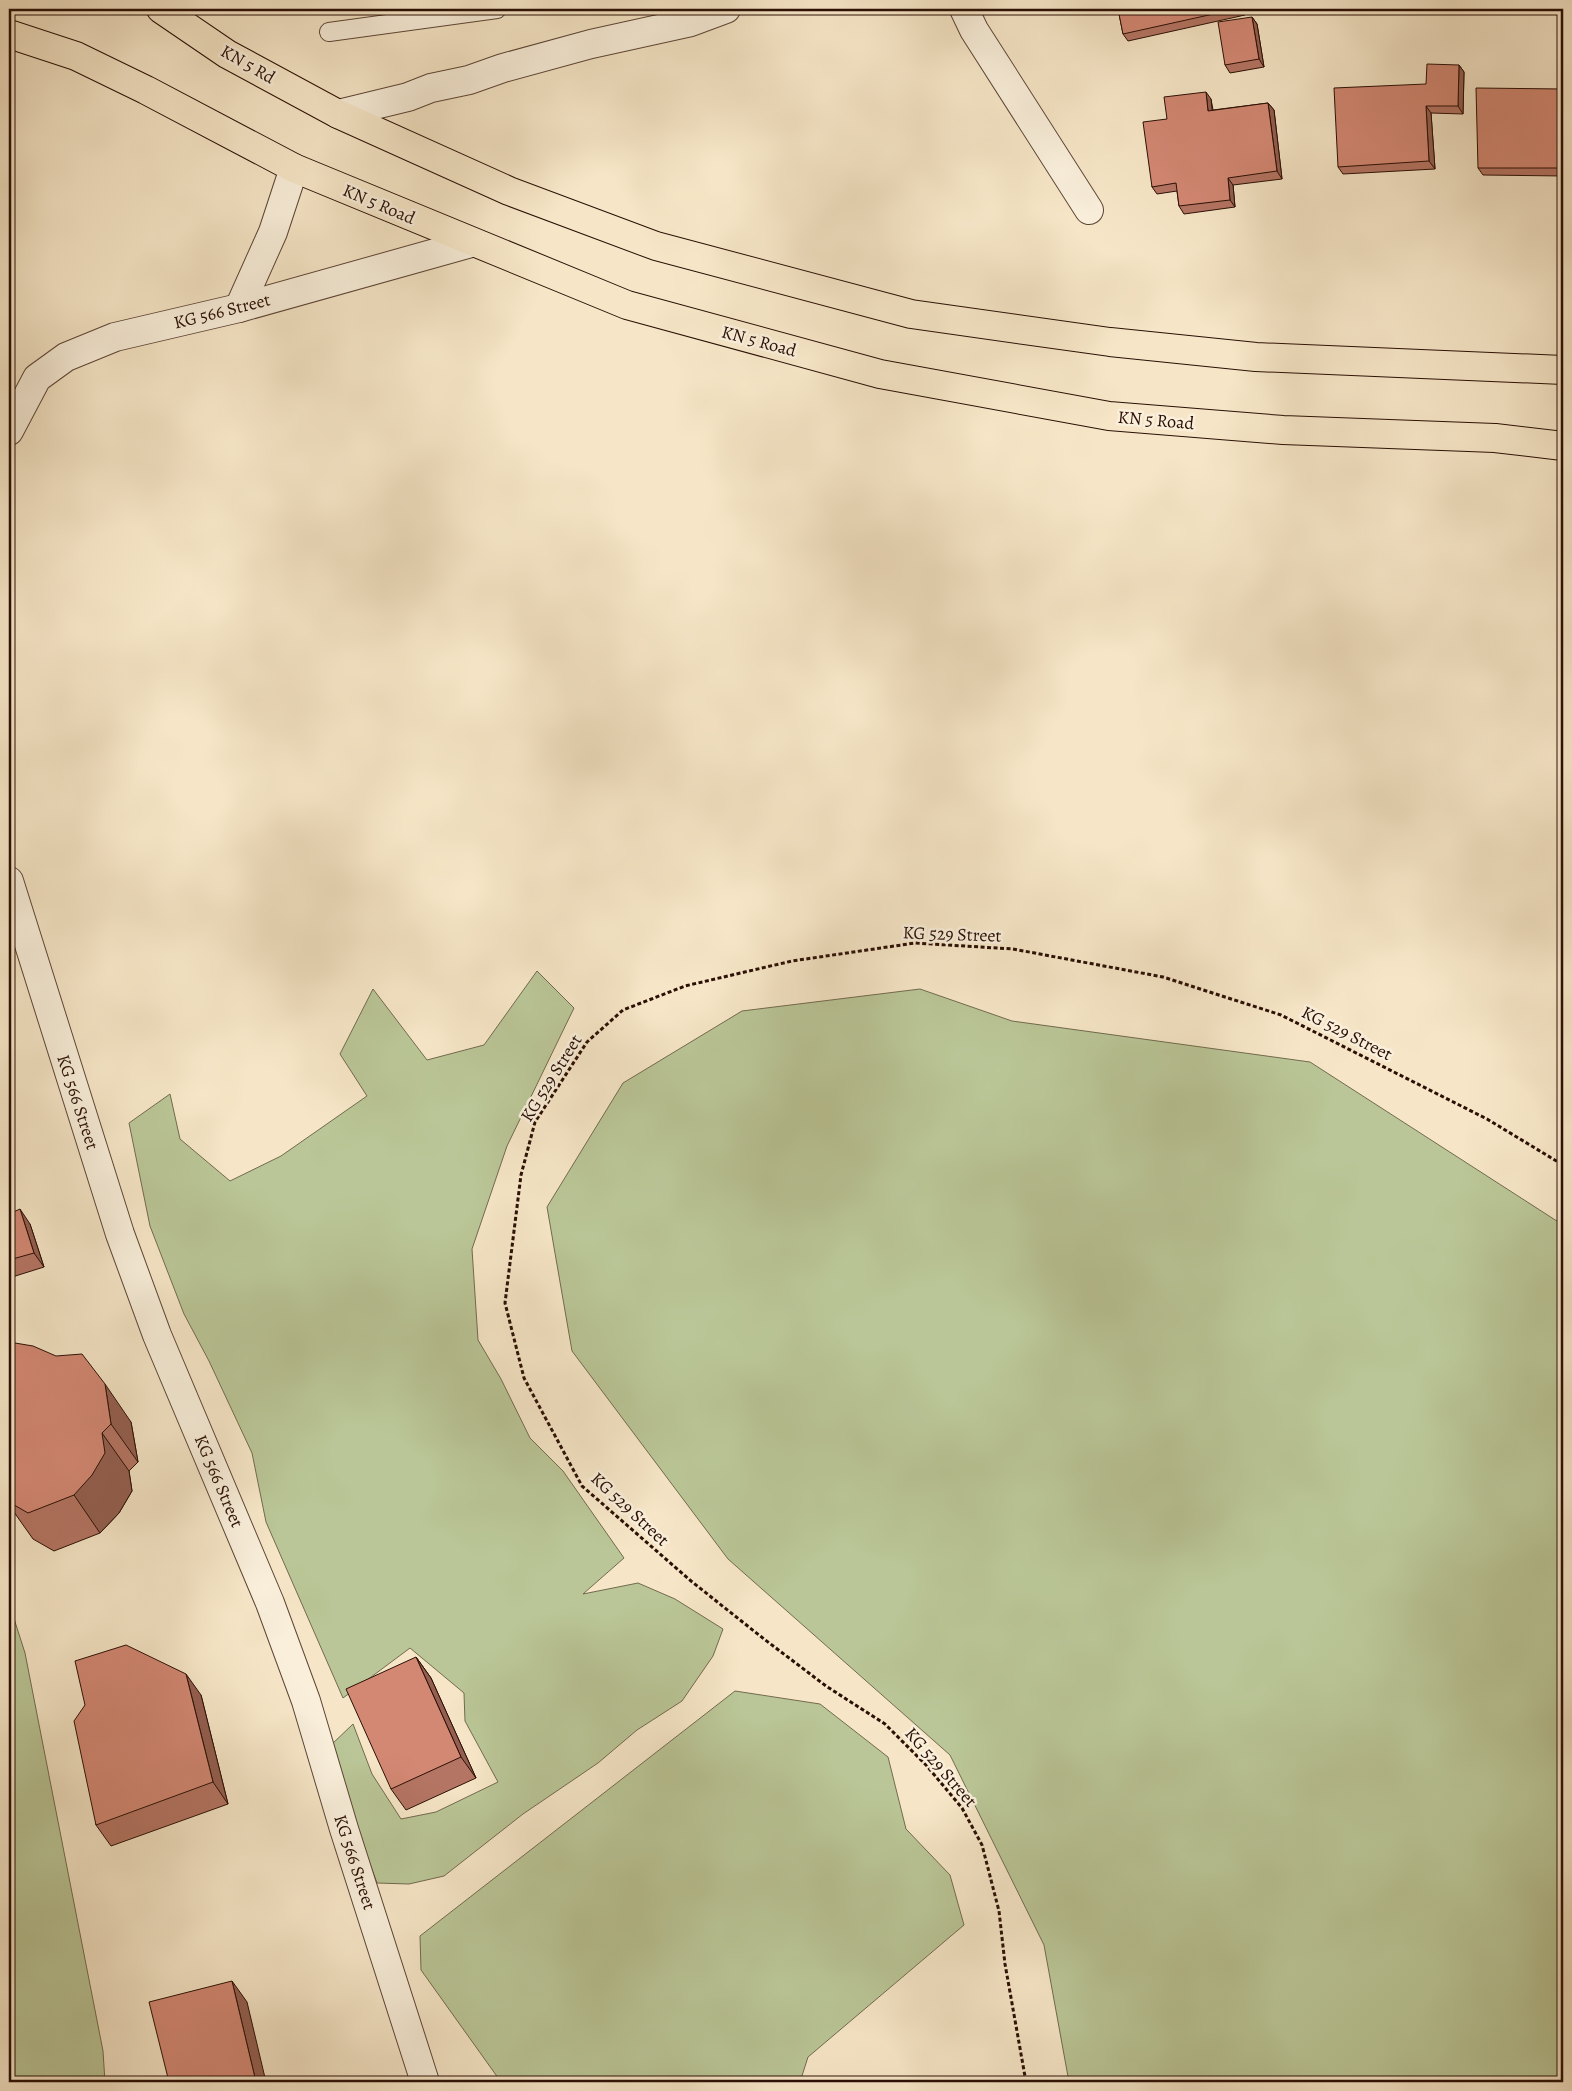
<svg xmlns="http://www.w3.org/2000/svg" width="1572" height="2091" font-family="Alegreya,serif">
<rect width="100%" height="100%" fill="#f6e6c7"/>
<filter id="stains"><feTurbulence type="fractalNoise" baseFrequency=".004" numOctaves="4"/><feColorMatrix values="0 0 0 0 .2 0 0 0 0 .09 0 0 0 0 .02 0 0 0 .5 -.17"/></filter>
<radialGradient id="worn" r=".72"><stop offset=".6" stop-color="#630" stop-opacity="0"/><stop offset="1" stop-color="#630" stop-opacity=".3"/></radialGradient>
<g fill="#bac697" stroke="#726a4e">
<polygon points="537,971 574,1008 507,1146 472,1249 478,1340 501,1379 530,1438 563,1471 624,1558 583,1594 638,1583 675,1599 723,1629 713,1656 682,1701 637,1730 598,1763 523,1814 444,1876 409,1884 377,1883 354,1821 330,1746 353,1724 372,1774 401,1819 436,1812 498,1782 465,1721 464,1693 410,1648 343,1698 266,1522 252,1453 209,1361 184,1314 150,1226 129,1123 170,1094 180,1139 230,1181 281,1156 367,1096 340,1054 373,989 427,1060 484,1045"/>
<polygon points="920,989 1012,1021 1310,1062 1563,1225 1563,2082 1069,2082 1044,1945 950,1755 728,1559 572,1351 547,1207 623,1083 742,1011"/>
<polygon points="9,1603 25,1653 103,2051 105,2082 9,2082"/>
<polygon points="735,1691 820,1704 888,1757 906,1829 950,1875 964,1925 808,2057 800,2082 501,2082 421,1970 420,1936"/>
</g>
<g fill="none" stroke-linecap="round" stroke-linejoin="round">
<defs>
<g id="service">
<polyline points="664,9 691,22"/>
<polyline points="329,32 497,9"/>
</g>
<g id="minor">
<polyline points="964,9 974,30 1089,210"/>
<polyline points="338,114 408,97 431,88 469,80 503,68 591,44 691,22 726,9"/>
<polyline points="239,308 273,232 294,168"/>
<polyline points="9,431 37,378 66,357 115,337 239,308 471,243"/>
<polyline points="9,881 120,1234 157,1335 270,1603 306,1701 344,1829 425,2082"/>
</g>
<g id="primary">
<polyline points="161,9 227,54 338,114 509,191 656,246 911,314 1110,342 1256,357 1563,370"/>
<polyline points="9,34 76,56 146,90 294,168 627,305 880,374 1109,416 1283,430 1495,438 1563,446"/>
</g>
</defs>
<use href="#service" stroke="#5d4536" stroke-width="20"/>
<use href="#minor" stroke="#5d4536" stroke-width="30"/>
<use href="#primary" stroke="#2a0f05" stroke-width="30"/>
<polyline stroke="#2a0f05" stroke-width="3" stroke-dasharray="4 2.5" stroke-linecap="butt" points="1026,2082 1005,1964 999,1911 982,1845 962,1808 926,1765 885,1724 826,1686 764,1639 691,1581 582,1486 524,1378 505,1303 521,1175 535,1122 587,1042 623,1010 685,986 792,961 915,943 1013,949 1163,977 1281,1015 1487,1119 1563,1165"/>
<use href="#service" stroke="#f9efdb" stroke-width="18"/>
<use href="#minor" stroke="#f9efdb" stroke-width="28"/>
<use href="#primary" stroke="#f6e6c7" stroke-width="28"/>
</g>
<g fill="#b57564" stroke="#2a0f05">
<polygon points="1118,9 1244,9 1245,15 1128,41 1123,34"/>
<polygon points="1252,17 1257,24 1264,67 1230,73 1225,65"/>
<polygon points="1459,65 1464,72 1463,114 1431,113 1435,169 1343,174 1338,167 1426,84"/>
<polygon points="1563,89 1563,176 1483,175 1478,168"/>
<polygon points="1211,99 1213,110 1268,103 1274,110 1282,179 1233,185 1235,207 1184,214 1179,206 1177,191 1157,194 1152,187 1167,119"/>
<polygon points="9,1214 30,1224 44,1267 9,1278"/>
<polygon points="9,1342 131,1422 138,1462 129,1471 132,1491 119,1513 100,1533 54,1551 33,1539 9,1505"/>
<polygon points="416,1657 431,1678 476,1778 406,1810 391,1789"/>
<polygon points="201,1695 228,1804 111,1846 96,1825 85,1705"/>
</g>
<g fill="#945f51" stroke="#2a0f05">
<polygon points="1241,9 1244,9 1245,15"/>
<polygon points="1252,17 1257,24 1264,67 1259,59"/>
<polygon points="1459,65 1464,72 1463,114 1458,106"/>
<polygon points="1206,92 1211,99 1213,118 1208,111"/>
<polygon points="1268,103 1274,110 1282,179 1277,171"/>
<polygon points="1426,106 1431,113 1435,169 1429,161"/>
<polygon points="1228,178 1233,185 1235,207 1230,200"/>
<polygon points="20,1209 30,1224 44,1267 34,1253"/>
<polygon points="105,1384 131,1422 138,1462 111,1424"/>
<polygon points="102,1433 129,1471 132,1491 119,1513 100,1533 74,1495"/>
<polygon points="416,1657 431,1678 476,1778 461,1757"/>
<polygon points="186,1674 201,1695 228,1804 213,1782"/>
<polygon points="232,1981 247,2002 266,2082 256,2082"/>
</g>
<g fill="#d38874" stroke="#2a0f05">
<polygon points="1118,9 1236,9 1123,34"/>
<polygon points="1252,17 1259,59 1225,65 1218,22"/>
<polygon points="1427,64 1459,65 1458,106 1426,106 1429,161 1338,167 1334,88 1426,84"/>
<polygon points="1476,88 1563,89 1563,168 1478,168"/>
<polygon points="1206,92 1208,111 1268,103 1277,171 1228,178 1230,200 1179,206 1176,183 1152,187 1143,122 1167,119 1164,97"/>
<polygon points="20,1209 34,1253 9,1260 9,1214"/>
<polygon points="9,1342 33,1346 56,1356 82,1354 105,1384 111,1424 102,1433 105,1453 92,1475 74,1495 28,1513 9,1502"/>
<polygon points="126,1645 186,1674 213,1782 96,1825 74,1721 85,1705 75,1661"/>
<polygon points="416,1657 461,1757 391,1789 346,1689"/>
<polygon points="232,1981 256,2082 169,2082 149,2002"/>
<polygon points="274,2079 275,2082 260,2082"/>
</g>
<g text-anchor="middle" stroke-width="5" stroke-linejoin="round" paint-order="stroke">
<g font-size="18" fill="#2a0f05" stroke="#f9efdb">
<text transform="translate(248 64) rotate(30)" y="6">KN 5 Rd</text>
<text transform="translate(379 204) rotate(23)" y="6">KN 5 Road</text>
<text transform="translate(222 311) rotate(-14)" y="6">KG 566 Street</text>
<text transform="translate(759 341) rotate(15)" y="6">KN 5 Road</text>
<text transform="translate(1156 420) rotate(5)" y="6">KN 5 Road</text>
<text transform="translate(952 934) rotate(2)" y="6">KG 529 Street</text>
<text transform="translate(1347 1033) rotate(27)" y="6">KG 529 Street</text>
<text transform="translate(551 1078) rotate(-58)" y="6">KG 529 Street</text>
<text transform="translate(78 1102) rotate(72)" y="6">KG 566 Street</text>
<text transform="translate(219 1481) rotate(67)" y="6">KG 566 Street</text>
<text transform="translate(630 1509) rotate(43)" y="6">KG 529 Street</text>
<text transform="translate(941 1767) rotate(49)" y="6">KG 529 Street</text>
<text transform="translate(355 1862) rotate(72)" y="6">KG 566 Street</text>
</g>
</g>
<rect width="1572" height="2091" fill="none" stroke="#f6e6c7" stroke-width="30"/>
<rect x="10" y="10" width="1552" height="2071" fill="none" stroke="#2a0f05" stroke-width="2.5"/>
<rect x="15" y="15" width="1542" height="2061" fill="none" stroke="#2a0f05"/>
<rect width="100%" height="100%" filter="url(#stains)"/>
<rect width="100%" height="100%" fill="url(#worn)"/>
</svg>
